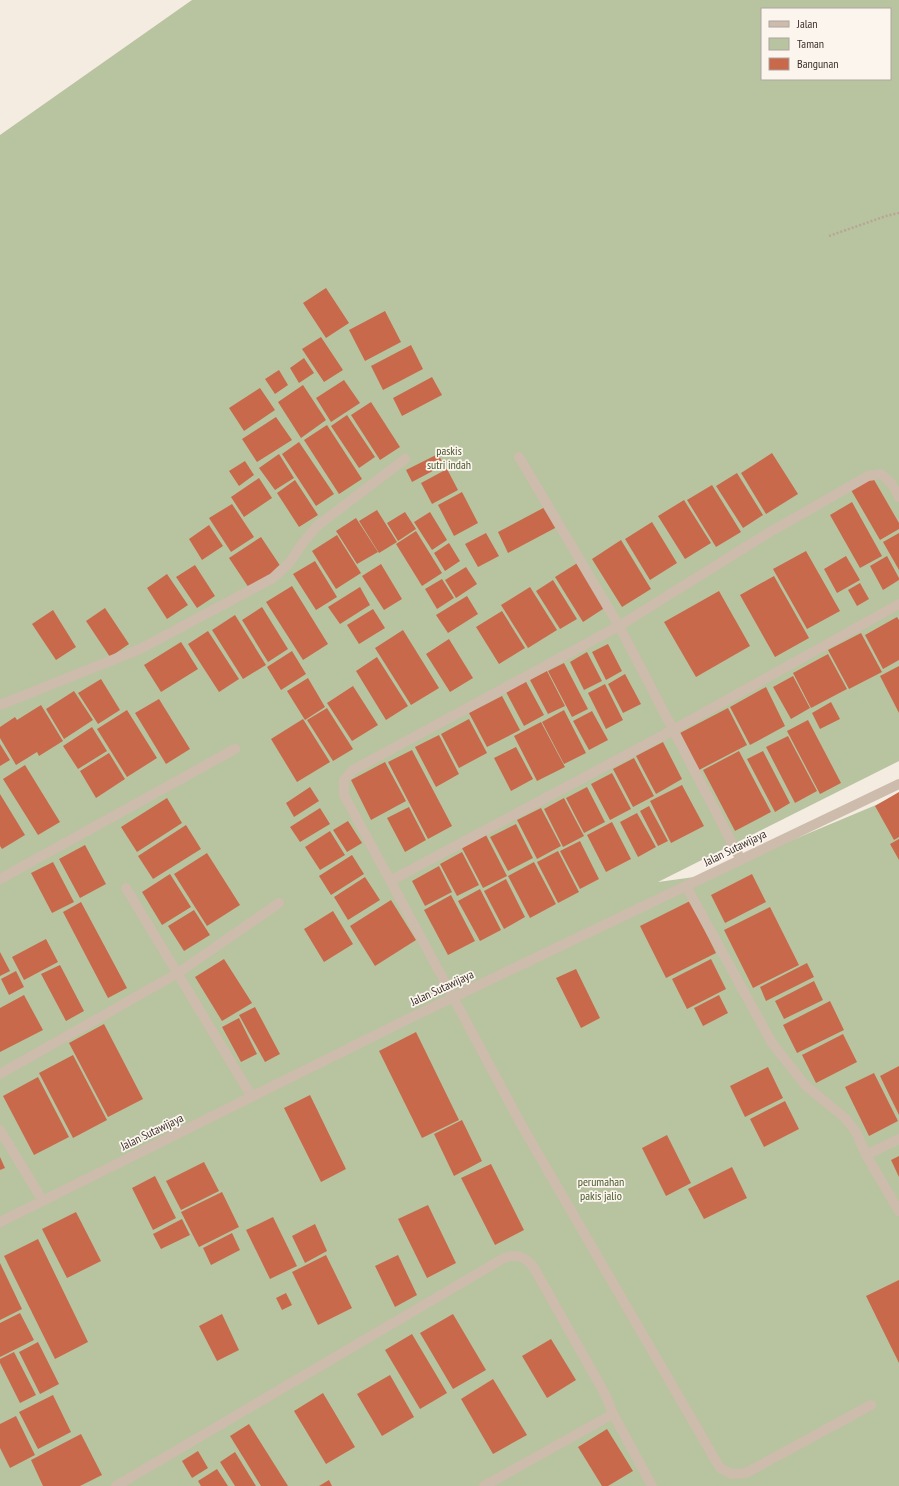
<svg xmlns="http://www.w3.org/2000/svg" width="899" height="1486" font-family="'PT Sans Narrow',sans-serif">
<rect width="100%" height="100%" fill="#f4ebe1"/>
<path fill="#b8c4a0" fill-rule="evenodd" d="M192 0H899V761L658 882 709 875 876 805 899 793V1486H0V135ZM762 9H890V79H762Z"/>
<g fill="#c8694b">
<polygon points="326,288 349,323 326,338 303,303"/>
<polygon points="385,311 401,342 365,361 349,330"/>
<polygon points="321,337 343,370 324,382 302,349"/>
<polygon points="411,345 423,369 383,390 371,366"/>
<polygon points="304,358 314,373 299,383 290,368"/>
<polygon points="279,370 288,385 275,394 265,379"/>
<polygon points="432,377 442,395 402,416 393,398"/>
<polygon points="344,380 360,403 331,422 316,398"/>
<polygon points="303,385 326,420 301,438 278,402"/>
<polygon points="260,388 275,410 244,431 229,408"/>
<polygon points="371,402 400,447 380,460 351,415"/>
<polygon points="347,415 375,457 359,468 331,426"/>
<polygon points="276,417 292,440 257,462 242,439"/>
<polygon points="327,425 362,479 339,494 304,440"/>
<polygon points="299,442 334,494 316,506 282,454"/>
<polygon points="772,453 798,494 766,514 741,473"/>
<polygon points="279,454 294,478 275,490 259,468"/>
<polygon points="438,454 444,465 412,482 406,470"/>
<polygon points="245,461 254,475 239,486 229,471"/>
<polygon points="447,469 458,490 432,504 421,483"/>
<polygon points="737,473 763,515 743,528 716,486"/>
<polygon points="259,478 272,498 244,517 231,497"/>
<polygon points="873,478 899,523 899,529 880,540 851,490"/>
<polygon points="295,480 318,515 299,527 277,493"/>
<polygon points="712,485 741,532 716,547 687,500"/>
<polygon points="462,492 478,523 454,536 438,505"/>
<polygon points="684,500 711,543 685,559 658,516"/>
<polygon points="852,502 882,556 860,568 830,515"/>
<polygon points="232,504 254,537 231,552 209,518"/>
<polygon points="547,506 557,527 508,553 498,532"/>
<polygon points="377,510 397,542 379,553 359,521"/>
<polygon points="405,512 416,529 398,541 387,523"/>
<polygon points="430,512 447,540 432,550 414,522"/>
<polygon points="356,518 378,552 357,564 336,531"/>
<polygon points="652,522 677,563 650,580 625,539"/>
<polygon points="209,525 223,546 202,560 189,539"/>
<polygon points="416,531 442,573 422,586 396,544"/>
<polygon points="486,533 499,556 478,567 465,544"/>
<polygon points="899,533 899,570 883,542"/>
<polygon points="337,535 361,573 336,589 312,551"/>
<polygon points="261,537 281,567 249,588 229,558"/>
<polygon points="621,540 651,589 622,607 592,559"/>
<polygon points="449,543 460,561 445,571 434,553"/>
<polygon points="806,551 840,611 807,629 773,569"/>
<polygon points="846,556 860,580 837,593 824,569"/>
<polygon points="887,556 899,578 899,580 883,590 870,566"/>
<polygon points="315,561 337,597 316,610 293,574"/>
<polygon points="579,562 606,607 583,622 555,577"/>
<polygon points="381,564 402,599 384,610 362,576"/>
<polygon points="195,565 215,596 197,608 176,577"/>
<polygon points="466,567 477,584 456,598 445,580"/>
<polygon points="167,574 188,605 167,619 147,588"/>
<polygon points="774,576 809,638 775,657 740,595"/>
<polygon points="442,579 454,598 437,609 425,589"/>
<polygon points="553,580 577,619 560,629 536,591"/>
<polygon points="860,583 869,599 857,606 848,590"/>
<polygon points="292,586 328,644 303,660 266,602"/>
<polygon points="360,587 370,605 340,624 328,607"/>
<polygon points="530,587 557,630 528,648 501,605"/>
<polygon points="719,591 750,646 696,677 664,622"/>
<polygon points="467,596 478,614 448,633 436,615"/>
<polygon points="262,607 288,649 268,662 242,620"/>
<polygon points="105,608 129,644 110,657 86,621"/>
<polygon points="373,609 385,628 359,644 347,625"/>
<polygon points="53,610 76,647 56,660 32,624"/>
<polygon points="502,611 525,648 499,664 476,627"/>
<polygon points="235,615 266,665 243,679 212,630"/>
<polygon points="897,617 899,620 899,660 883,669 865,635"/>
<polygon points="403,630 439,688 411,705 375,648"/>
<polygon points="208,631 239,679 219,692 188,644"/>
<polygon points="861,633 882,672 849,689 828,650"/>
<polygon points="449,639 473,678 450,692 426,654"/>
<polygon points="181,642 198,669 161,692 144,665"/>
<polygon points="608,644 622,671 606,680 592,652"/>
<polygon points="292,651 306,674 281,690 267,667"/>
<polygon points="587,652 602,681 584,690 570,662"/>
<polygon points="828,654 847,689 811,708 793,673"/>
<polygon points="377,657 408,706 386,720 356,671"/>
<polygon points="564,663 588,709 572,717 548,671"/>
<polygon points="899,666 899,713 880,676"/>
<polygon points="547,671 565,706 548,714 530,680"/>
<polygon points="625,674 641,704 623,713 608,684"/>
<polygon points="793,676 810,708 791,719 773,687"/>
<polygon points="308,678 325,707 305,720 287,691"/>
<polygon points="101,679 120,710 98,724 78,693"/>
<polygon points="525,680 544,715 524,726 505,690"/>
<polygon points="605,684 623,720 606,729 588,693"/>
<polygon points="353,686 378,725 352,741 327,703"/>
<polygon points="766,687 785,726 750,745 730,707"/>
<polygon points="74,691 93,720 64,739 46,709"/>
<polygon points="502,696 520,730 487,747 469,713"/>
<polygon points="159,699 190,749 166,764 135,713"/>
<polygon points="831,702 840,719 820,729 812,713"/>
<polygon points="41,705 63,741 39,756 37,752 16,765 0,738 0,727 15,717 17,720"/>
<polygon points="327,708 353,749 333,761 307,720"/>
<polygon points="728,708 747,745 699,770 680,733"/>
<polygon points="127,710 157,758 127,777 97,729"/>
<polygon points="564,710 586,753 564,764 542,722"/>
<polygon points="592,711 608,740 589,750 573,721"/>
<polygon points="303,719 330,762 297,782 271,739"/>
<polygon points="469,719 487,753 459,768 441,734"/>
<polygon points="808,720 841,783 820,794 787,731"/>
<polygon points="541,722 565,767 537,781 514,736"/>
<polygon points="92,727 107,751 78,769 63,746"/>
<polygon points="439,735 459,774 436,787 415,747"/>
<polygon points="788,736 817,791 795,803 766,747"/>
<polygon points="663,742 682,779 656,794 636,756"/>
<polygon points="0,744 10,760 0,766"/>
<polygon points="516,747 533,779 511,791 494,758"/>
<polygon points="412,750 452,826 428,839 388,762"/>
<polygon points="739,751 771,812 735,831 703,770"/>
<polygon points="763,751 790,803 775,812 747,759"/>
<polygon points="109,753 125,779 96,798 80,771"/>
<polygon points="634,758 654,796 633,807 613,769"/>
<polygon points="385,762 406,801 371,820 351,780"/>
<polygon points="25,765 60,822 38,835 3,779"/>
<polygon points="612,773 631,809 610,820 591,784"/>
<polygon points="682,785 704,826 671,843 650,801"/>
<polygon points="310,787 319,801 294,817 286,803"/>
<polygon points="587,787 605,822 584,833 566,798"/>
<polygon points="899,792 899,837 894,840 875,806"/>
<polygon points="0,794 25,835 2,849 0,846"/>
<polygon points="167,798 182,823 137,852 121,827"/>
<polygon points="564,798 584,836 563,847 544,809"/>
<polygon points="649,806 668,841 658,846 640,811"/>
<polygon points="409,807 426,840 405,852 387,818"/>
<polygon points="320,808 330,824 300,842 290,827"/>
<polygon points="541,808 561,846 537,859 517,820"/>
<polygon points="637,813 656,847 638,857 620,822"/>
<polygon points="348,821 362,843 347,852 333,830"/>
<polygon points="612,822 631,859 606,872 587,835"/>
<polygon points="516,824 533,858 508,871 490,837"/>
<polygon points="186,825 201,849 153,879 138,856"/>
<polygon points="330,831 345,855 320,870 305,847"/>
<polygon points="486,835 507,876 483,888 462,848"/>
<polygon points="899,839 899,860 890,844"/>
<polygon points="580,841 599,879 580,889 560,851"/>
<polygon points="85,845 106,884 80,898 59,859"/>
<polygon points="558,851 579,892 558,903 537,862"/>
<polygon points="462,852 479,885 457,896 440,864"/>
<polygon points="207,853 240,905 207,926 174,874"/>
<polygon points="352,855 364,874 331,895 319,876"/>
<polygon points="53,862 74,902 52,913 31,873"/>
<polygon points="534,862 556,904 530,918 508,876"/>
<polygon points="439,866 452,892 425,906 412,881"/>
<polygon points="170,874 191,907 162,925 142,892"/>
<polygon points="752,874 766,902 725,923 711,895"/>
<polygon points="365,877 380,900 348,920 334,897"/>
<polygon points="506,879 525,917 504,929 484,891"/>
<polygon points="480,889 501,930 480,941 458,901"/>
<polygon points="451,895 475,941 448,955 424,910"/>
<polygon points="391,900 416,940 375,966 350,926"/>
<polygon points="690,901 716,953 666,978 640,926"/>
<polygon points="81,902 127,988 108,998 63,912"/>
<polygon points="770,907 799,965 753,988 724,930"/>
<polygon points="194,910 210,935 184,951 168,926"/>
<polygon points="333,911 353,944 324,962 304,929"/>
<polygon points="46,939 58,962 24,980 12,957"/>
<polygon points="0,952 10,971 0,976"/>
<polygon points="224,959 252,1003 222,1021 195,977"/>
<polygon points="711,959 726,989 687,1009 672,979"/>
<polygon points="807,963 814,977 766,1001 760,987"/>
<polygon points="60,965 84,1011 66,1021 41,974"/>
<polygon points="576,969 600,1018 581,1028 556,978"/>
<polygon points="16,971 24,987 9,995 1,979"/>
<polygon points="814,981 823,1000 784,1019 775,1001"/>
<polygon points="24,995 43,1030 0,1052 0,1008"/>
<polygon points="719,995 728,1013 703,1026 694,1008"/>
<polygon points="830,1001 844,1030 797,1053 783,1025"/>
<polygon points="255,1007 280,1054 265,1062 239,1015"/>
<polygon points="239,1018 257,1054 241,1062 222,1027"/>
<polygon points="104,1024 143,1099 108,1117 69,1043"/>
<polygon points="416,1032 459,1120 422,1138 379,1051"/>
<polygon points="843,1034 857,1062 816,1083 802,1055"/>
<polygon points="73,1055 107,1120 73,1138 39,1073"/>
<polygon points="899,1066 899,1115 880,1076"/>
<polygon points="768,1067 783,1098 745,1117 730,1086"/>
<polygon points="874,1073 898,1121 869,1136 845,1087"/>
<polygon points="38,1077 69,1137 34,1155 3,1096"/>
<polygon points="310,1095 346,1169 321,1182 284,1108"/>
<polygon points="785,1101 799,1129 764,1147 750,1119"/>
<polygon points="462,1120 482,1161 454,1176 434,1134"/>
<polygon points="667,1135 691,1183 666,1196 642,1148"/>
<polygon points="899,1156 899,1177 891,1160"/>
<polygon points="0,1157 5,1168 0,1170"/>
<polygon points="204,1162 219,1191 181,1210 166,1181"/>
<polygon points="491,1164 524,1230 495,1245 461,1178"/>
<polygon points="732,1167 747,1198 704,1219 688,1189"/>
<polygon points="155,1176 176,1218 153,1230 132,1188"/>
<polygon points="222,1192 239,1227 199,1247 181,1212"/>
<polygon points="428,1205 456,1263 427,1278 398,1219"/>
<polygon points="76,1212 101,1261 67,1278 42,1229"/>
<polygon points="273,1217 297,1266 270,1279 246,1230"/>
<polygon points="182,1219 190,1235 161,1249 153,1234"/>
<polygon points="315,1224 327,1251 305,1263 292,1236"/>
<polygon points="232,1233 240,1250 211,1265 203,1248"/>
<polygon points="38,1239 88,1342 55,1359 4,1256"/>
<polygon points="326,1255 352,1308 318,1325 292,1272"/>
<polygon points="398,1255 417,1295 395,1307 375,1266"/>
<polygon points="0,1263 22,1309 0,1320"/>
<polygon points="899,1280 899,1363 866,1296"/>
<polygon points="286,1293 292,1305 282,1310 276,1298"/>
<polygon points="20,1313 34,1340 0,1357 0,1323"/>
<polygon points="222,1314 239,1350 217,1361 199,1326"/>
<polygon points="453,1314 486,1370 453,1389 420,1333"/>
<polygon points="412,1334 447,1393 420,1409 385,1350"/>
<polygon points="551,1339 576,1380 547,1398 522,1356"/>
<polygon points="38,1342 59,1384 40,1394 19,1352"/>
<polygon points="14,1352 36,1395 20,1403 0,1363 0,1359"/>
<polygon points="390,1375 414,1417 382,1436 357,1394"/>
<polygon points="493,1379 527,1435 493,1454 461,1399"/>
<polygon points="323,1393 355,1447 326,1464 294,1411"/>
<polygon points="53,1395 71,1432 38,1449 19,1412"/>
<polygon points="16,1416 35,1455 10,1468 0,1448 0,1424"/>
<polygon points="249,1424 288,1486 261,1486 230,1436"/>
<polygon points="607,1429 633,1471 608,1486 602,1486 578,1447"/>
<polygon points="81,1434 102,1475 80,1486 43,1486 31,1460"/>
<polygon points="198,1451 208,1468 192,1478 182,1461"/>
<polygon points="235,1452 256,1486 235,1486 220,1462"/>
<polygon points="217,1469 228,1486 201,1486 198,1481"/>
<polygon points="329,1480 332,1486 319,1486"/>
</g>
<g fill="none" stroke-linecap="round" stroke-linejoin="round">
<polyline stroke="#b9a596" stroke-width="2.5" stroke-dasharray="2 2" stroke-linecap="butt" points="829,236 886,216 899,213"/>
<polyline stroke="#cdbbac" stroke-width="10" points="453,997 522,1126 720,1468 732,1474 746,1473 871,1405"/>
<g stroke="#cdbbac" stroke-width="10">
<polyline points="519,457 619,626 741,860"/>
<polyline points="0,705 140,649 273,578 290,562 302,544 317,526 405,459"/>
<polyline points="0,879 235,749"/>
<polyline points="390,881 673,730 899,604"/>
<polyline points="686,886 772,1043 806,1086 845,1118 856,1132 866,1155 899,1211"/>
<polyline points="126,888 252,1097"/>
<polyline points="453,997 344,795 344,780 353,770 619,626 765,535 868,476 881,474 891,483 899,497"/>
<polyline points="0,1074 178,973 279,903"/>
<polyline points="0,1130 43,1201"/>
<polyline points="866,1155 899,1139"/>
<polyline points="0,1222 410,1018 899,784"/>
<polyline points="613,1414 652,1486"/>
<path d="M116 1486 504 1258C517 1253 526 1257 534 1268L605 1394 613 1414 484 1486"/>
</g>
</g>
<g text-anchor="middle" stroke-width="3.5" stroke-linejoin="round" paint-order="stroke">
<g font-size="12" fill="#4a5a2e" stroke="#fbf5ee">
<text x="449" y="455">paskis<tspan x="449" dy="14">sutri indah</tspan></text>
<text x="601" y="1186">perumahan<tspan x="601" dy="14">pakis jalio</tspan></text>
</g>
<g font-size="12" fill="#3b302b" stroke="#fbf5ee">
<text transform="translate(735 848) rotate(-26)" y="4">Jalan Sutawijaya</text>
<text transform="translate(442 988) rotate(-25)" y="4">Jalan Sutawijaya</text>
<text transform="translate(152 1132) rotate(-26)" y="4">Jalan Sutawijaya</text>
</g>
</g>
<rect x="761" y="8" width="130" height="72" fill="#fbf5ee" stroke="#aea6a0"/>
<rect x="769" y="21" width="20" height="6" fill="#cdbbac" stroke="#aea6a0"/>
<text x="797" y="28" font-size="12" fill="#3b302b">Jalan</text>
<rect x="769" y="38" width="20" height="12" fill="#b8c4a0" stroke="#aea6a0"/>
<text x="797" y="48" font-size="12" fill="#3b302b">Taman</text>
<rect x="769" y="58" width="20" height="12" fill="#c8694b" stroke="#aea6a0"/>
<text x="797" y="68" font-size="12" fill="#3b302b">Bangunan</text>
</svg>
